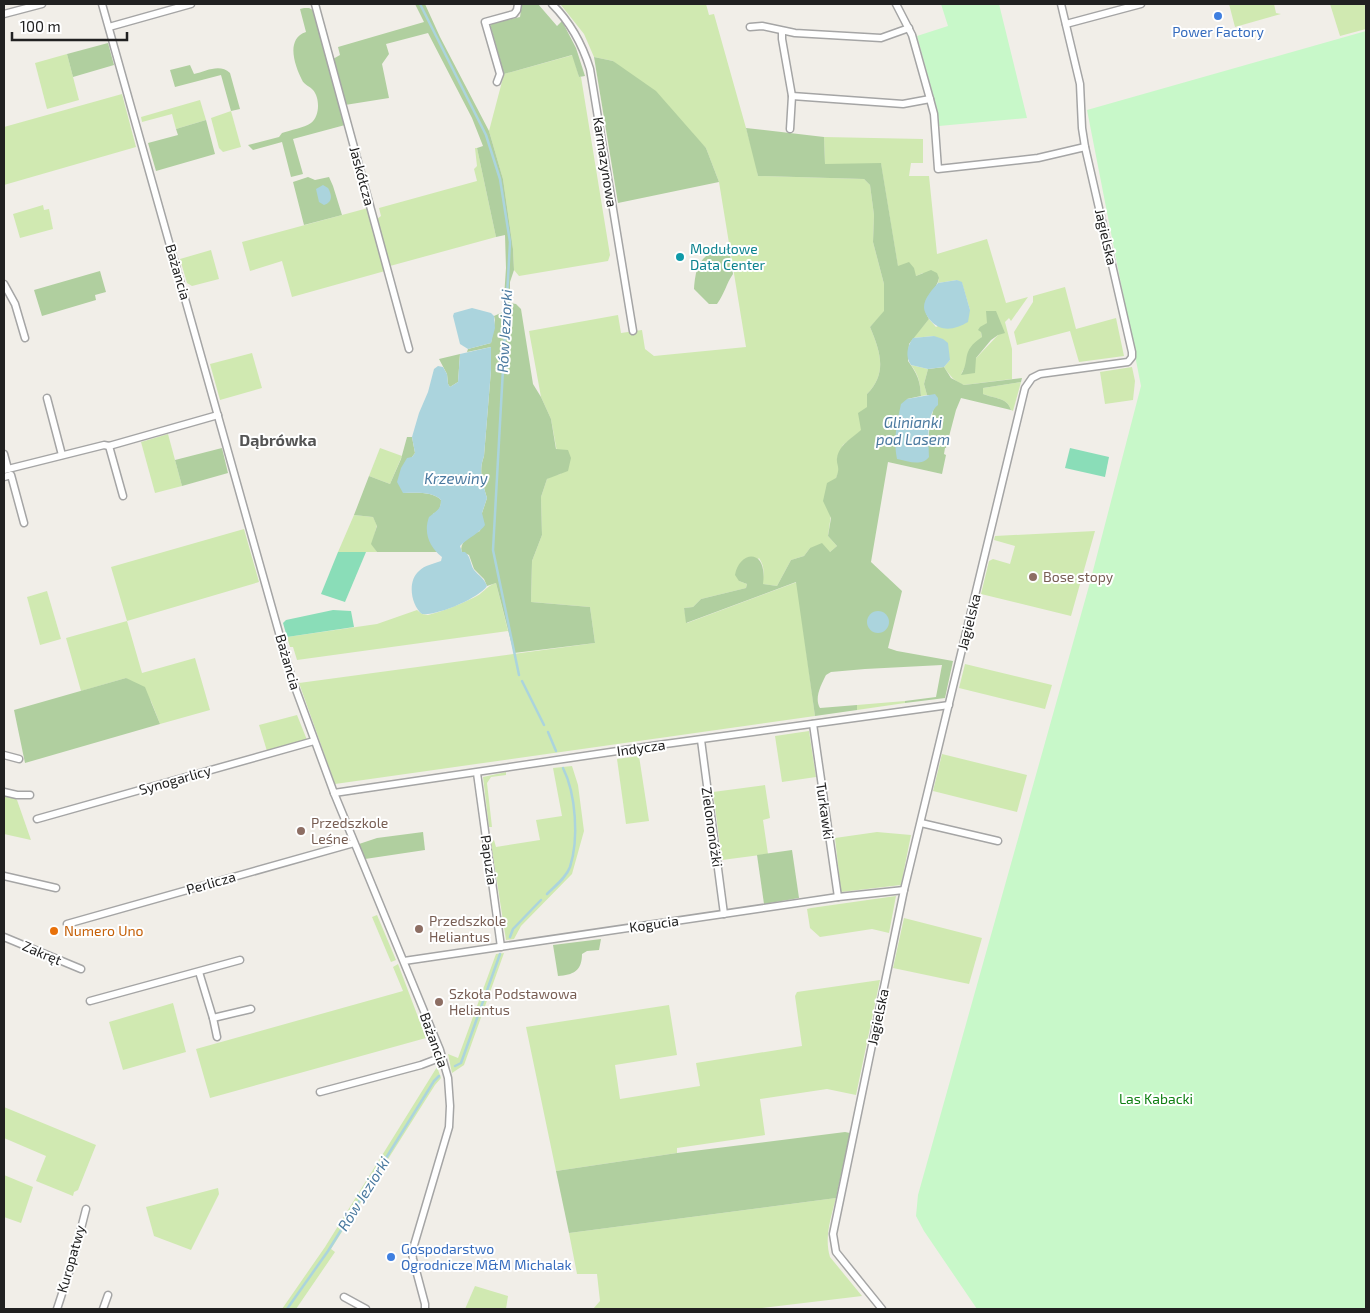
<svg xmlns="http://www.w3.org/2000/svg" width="1370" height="1313" font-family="'Exo 2',sans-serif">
<rect width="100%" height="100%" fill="#f1eee8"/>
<g fill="#d0e9b1" fill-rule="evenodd">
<path d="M567 4H706L709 15 714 14 755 160 758 176 864 179 870 185 874 215 873 242 884 284V312L870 327C880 351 888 373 867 394V407L862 430 843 445 837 458 840 469 836 478 828 536 837 546 830 552 810 548 804 556 791 560 777 586 762 584C764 574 765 567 759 558L739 581 747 584 746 588 701 599 693 607 684 608 687 623 797 582 815 716 335 784 299 683 595 643 590 607 531 602 532 561 542 535 541 497 547 479 554 475 561 474 551 419 541 397 529 331 618 315 621 333 642 330 645 349 654 356 746 347 719 182 706 148 613 61 594 57 584 34 561 5Z"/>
<polygon points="1229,4 1274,4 1276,13 1281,14 1235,27"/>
<polygon points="1330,4 1366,4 1366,29 1340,36"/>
<polygon points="67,54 79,100 47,109 35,63"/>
<polygon points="573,55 579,77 581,77 610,255 608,261 519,276 514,270 513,249 503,179 489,131 504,74"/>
<polygon points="122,94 136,147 4,185 4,127"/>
<polygon points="200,100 206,120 176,129 172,114 142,122 141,117"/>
<polygon points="231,111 241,147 223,152 219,148 211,118"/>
<path d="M824 137 923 139V163H911L909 176H929L937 254 987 239 1006 303 1028 297 1011 321 1009 318 1005 322 1012 349V379L964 385C954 381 950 376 944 367L950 360 934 336 913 338 929 319 936 327 970 310 962 283 957 280 938 283 939 278 923 273 916 276 898 267 881 164H825ZM987 319 998 335 961 374 982 337 981 332 987 323Z"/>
<polygon points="475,148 477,148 496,237 390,266 377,219 381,216 379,208 477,181 474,169 477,166"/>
<polygon points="43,205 44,210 49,209 53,229 20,238 13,214"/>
<polygon points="368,208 385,271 292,297 282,261 250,271 242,242"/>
<polygon points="211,250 219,279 192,286 187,283 180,259"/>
<polygon points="1065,287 1076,329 1116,318 1124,356 1079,362 1070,331 1017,345 1014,332 1033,302 1033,296"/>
<polygon points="252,353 262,388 220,400 210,364"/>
<path d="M911 365 928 369 924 384 927 395 921 396C920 384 919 375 911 365Z"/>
<polygon points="1132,367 1135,381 1133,400 1105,404 1100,372"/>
<path d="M1021 382 1013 411 1011 410C1007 397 995 399 983 394L982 391 983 388Z"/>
<polygon points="168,434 182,486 155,493 141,442"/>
<polygon points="380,448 402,456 390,484 369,476"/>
<polygon points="354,515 373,517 377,525 372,544 377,552 338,552"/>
<polygon points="244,529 259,582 127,621 142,673 195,658 210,710 160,724 151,701 126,678 81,691 66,638 127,621 111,567"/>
<polygon points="1095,531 1071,616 981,594 989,561 993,559 1010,564 1015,546 994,540 995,536"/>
<path d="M496 583 508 631 297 660 293 647H290L287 637 377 624 417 610 422 614 428 615C443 611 459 605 473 598 483 594 486 586 496 583Z"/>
<polygon points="47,591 61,639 40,645 27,597"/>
<polygon points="965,664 1052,685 1045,709 959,688"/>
<polygon points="905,701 905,703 857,710 857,705"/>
<polygon points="297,715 307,740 267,751 259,725"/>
<polygon points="809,731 816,777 782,782 775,736"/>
<polygon points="942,754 1027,775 1017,812 933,791"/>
<polygon points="639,756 649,821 626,824 617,759"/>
<polygon points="572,766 578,785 584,831 572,874 521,926 514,939 506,940 491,843 494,840 496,847 540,840 536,820 562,816 553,768"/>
<polygon points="506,772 506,775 491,777 487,783 492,827 489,827 483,777"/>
<polygon points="765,785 770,818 763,820 768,854 722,860 713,792"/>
<polygon points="4,794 11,796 17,800 31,840 4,834"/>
<polygon points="877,832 911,835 901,885 841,892 835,838"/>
<polygon points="896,896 889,933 872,929 820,937 810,928 807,909 811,908"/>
<polygon points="377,915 396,960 391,962 372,917"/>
<polygon points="904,918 982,938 969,984 893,968"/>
<polygon points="504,953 464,1065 452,1073 448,1054 458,1058 496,954"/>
<polygon points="398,964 426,1038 210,1098 196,1049 403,991 393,967"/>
<polygon points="880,980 856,1095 827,1089 760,1099 765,1135 677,1148 677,1153 556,1171 526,1027 669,1005 677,1055 615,1065 620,1099 700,1086 696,1063 802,1046 795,996 797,992"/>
<polygon points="173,1003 186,1052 123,1070 109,1022"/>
<polygon points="437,1067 441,1078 435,1085 331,1249 335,1252 296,1309 282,1309 325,1247"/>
<polygon points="4,1107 96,1145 78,1190 74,1192 73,1196 36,1181 46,1156 4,1138"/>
<polygon points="4,1175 33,1187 21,1223 4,1217"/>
<polygon points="218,1188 219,1194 191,1250 154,1236 146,1207"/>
<path d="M836 1198C831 1217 824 1238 830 1257L862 1296 753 1309H593L600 1301 597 1274H577L569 1233Z"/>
<polygon points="475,1286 508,1296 506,1309 465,1309"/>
</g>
<g fill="#b0cf9f">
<path d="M415 4H425L440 37 489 131 503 179 513 249 514 270 510 282V303L516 304 521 309 533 384 541 397 551 419 556 449 568 450 571 458 568 471 547 479 541 497 542 535 532 561 531 602 590 607 595 643 514 653 496 583 487 586 484 579 474 569 469 555 462 552C458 543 471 534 480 531L482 513 487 498C483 483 478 472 484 456L491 370V347L467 352 468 349 491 343 495 320 494 316 503 312 506 268 505 235 496 237 477 148 483 146 472 118 428 33 386 44 389 54 382 64 389 98 345 105 333 59 340 55 338 47 424 22Z"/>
<polygon points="522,4 538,4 557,26 562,21 576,48 585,76 579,77 572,55 504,74 490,24 520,17"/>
<path d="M304 8H309L313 10 345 125 293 139 303 174 291 177 282 142 253 150 248 145 279 137 282 133C290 130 304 128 311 123 320 116 320 98 313 90 310 86 304 85 302 80 295 66 285 39 306 32L300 9Z"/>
<polygon points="108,43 114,65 73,77 67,54"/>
<polygon points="594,57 613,61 656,91 706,148 719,182 618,203"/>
<path d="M190 65 194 74C206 71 220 63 230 73L240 109 231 111 221 75 175 87 170 70Z"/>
<polygon points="206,120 215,154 156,171 148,143 178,135 176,129"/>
<path d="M746 128 824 137 825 164 881 163 898 266 909 262 914 268 916 276 931 270 937 273 939 278C936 294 917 300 929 319L909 344 908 361C917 374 920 379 921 396L907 399 929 444C927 427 935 411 935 395H927L924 384 928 369 944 367 951 378 964 385 1022 378 1021 382 983 388V394C995 399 1007 397 1011 410L961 398 956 410 946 448H945L944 454 946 455 942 474 888 462 871 562 902 591 888 648 897 651 953 661 945 698 905 703V701L936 697 942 665 865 669 831 672 826 675C821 685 814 698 820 708L857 705V710L815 716 796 582 686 623 684 608 693 607 701 599 746 588 747 584 739 581 735 575C739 551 768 547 763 584L777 586 791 560 804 556 810 548 822 543 830 552 837 546 828 536 831 518 823 501 827 483 836 478C841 466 836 466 837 458 839 445 852 438 861 430L858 413 867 407V394C888 373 880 351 870 327L884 311V284L873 242 874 215 870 185 864 179 758 176Z"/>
<polygon points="308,177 315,180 329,177 333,186 342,215 304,225 293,182"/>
<path d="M718 247 729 248 733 274C726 284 725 293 717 304H709L694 289C696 265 699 260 718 247Z"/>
<polygon points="100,271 106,292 95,295 96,300 42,316 34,290"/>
<path d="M986 311H996L1005 333 998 335 991 340 976 358 975 373 961 375C971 358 960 352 982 337L981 332 978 330 980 327 987 323Z"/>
<polygon points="460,354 458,382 450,387 448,384 447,374 439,359"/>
<path d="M407 437H412L415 453 412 457 403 493C416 493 432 491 441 500 441 507 440 510 433 514L438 552H377L371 544 377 526 373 517 354 515 369 476 390 484 401 459Z"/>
<polygon points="222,448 228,473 182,486 175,460"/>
<polygon points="126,678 145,687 160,724 25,763 14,710"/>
<polygon points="423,832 425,850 365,859 359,844 377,838"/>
<polygon points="792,850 799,898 764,904 757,855"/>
<path d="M601 939 599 950 587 951 582 954C582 971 573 975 558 976L553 945Z"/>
<polygon points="845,1132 850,1133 836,1198 569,1233 556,1171 677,1153"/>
</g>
<g fill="#c8f8c9">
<polygon points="941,4 999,4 1027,118 939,126 937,109 917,36 948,26"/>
<polygon points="1366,31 1366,1309 977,1309 924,1231 916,1216 918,1195 1089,586 1141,386 1087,110"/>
</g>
<g fill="#8addb8">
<polygon points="1070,448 1109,457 1105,477 1065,468"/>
<polygon points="338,552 366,552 345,602 321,594"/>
<polygon points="333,610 351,611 354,627 287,637 283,623 286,620"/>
</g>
<g fill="#abd4dd">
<path d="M323 185 328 188C332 195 333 202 324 205L319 202 316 189Z"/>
<path d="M957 280 962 282 970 310 968 322C956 329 942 333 931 321 928 318 924 312 924 307 924 298 933 289 938 283Z"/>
<polygon points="472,308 491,313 494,316 495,328 491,343 468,349 460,344 453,316 454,313"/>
<path d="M934 336 943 339 948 343 950 360 944 367 928 369 911 365C905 357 907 346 913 338Z"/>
<path d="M491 347V370L484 456C478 472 483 483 487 498L482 513 485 525C482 531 467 539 460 546L462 552H465C471 557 470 564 474 570 479 576 484 578 487 586 479 598 437 616 422 614 411 605 407 581 419 571 425 565 433 564 441 561L442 557C430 548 423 533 429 517 436 511 441 510 441 500 432 491 416 493 403 493L397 482 401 468 407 458 412 457 415 453 412 437 419 413 428 392 434 369 438 366 443 367 447 374 448 384 450 387 458 382 460 354Z"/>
<path d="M935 394 938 398V405C925 415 929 442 929 457 921 467 908 461 897 459 893 440 897 422 901 404L907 399Z"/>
<circle cx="878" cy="622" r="11"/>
</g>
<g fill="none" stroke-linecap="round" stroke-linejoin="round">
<g stroke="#abd4dd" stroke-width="2.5">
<polyline points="420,4 486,135 500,179 510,242 493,550 519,675"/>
<polyline points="522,681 544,725"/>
<polyline points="548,732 556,751"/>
<path d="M547 894C555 886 566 878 570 867 579 839 576 794 563 768"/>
<polyline points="510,937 513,929 541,900"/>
<polyline points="455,1066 461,1063 500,954"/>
<polyline points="287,1309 328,1251 434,1081 439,1076"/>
</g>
<defs>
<g id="minor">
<polyline points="102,4 292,679 334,793 440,1050 448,1078 450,1106 449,1127 412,1252 413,1259 425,1304 425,1309"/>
<polyline points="315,4 409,349"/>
<path d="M552 4C571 23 582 43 590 69L633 331"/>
<polyline points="896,4 912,35 930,99 934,114 938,169 1038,158 1085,147"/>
<polyline points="4,14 42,4"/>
<polyline points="1066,24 1141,4"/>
<polyline points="109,27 191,4"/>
<polyline points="750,27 762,26 795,33 881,38 909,28"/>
<polyline points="782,31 782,39 792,96 790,129"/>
<polyline points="497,82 500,74 485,22 514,14 517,10 518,4"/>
<polyline points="792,96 903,104 930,99"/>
<polyline points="4,284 15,304 25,338"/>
<polyline points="47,398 62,455"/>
<polyline points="109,446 123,496"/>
<polyline points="4,454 8,469"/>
<polyline points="4,470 104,445 109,446 218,415"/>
<polyline points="4,477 11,475 24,523"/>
<polyline points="813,724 838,897"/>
<polyline points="701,740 724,914"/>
<polyline points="4,755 19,759"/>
<polyline points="477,773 501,947"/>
<polyline points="4,792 17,795 30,795"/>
<polyline points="334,793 658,745 949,705"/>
<polyline points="37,819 314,741"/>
<polyline points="921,823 998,841"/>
<polyline points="4,876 56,888"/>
<polyline points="67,924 354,843"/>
<polyline points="4,937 81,969"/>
<polyline points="404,961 838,897 904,890"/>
<polyline points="199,972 213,1018 217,1037"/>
<polyline points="90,1001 240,960"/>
<polyline points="213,1018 251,1009"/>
<polyline points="320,1092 421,1065 442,1057"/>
<polyline points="344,1297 366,1309"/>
<polyline points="57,1309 73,1260 86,1209"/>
<polyline points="103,1309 108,1295"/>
<polyline points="882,1309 836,1252 833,1234 904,890 1025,388 1032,378 1040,374 1128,362 1132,357 1132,352 1085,147 1082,128 1080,84 1061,4"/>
</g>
</defs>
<use href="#minor" stroke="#a5a5a5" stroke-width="9"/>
<use href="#minor" stroke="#fff" stroke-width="6"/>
</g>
<g fill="#3f7fe0" stroke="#fff" stroke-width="2">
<circle cx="1218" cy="16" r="5"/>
<circle cx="391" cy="1257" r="5"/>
</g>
<circle fill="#0f9aa8" stroke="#fff" stroke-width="2" cx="680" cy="257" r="5"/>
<g fill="#8d6e63" stroke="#fff" stroke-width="2">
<circle cx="1033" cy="577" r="5"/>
<circle cx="301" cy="831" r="5"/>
<circle cx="419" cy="929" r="5"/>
<circle cx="439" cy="1002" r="5"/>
</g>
<circle fill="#e8710a" stroke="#fff" stroke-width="2" cx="54" cy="931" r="5"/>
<g text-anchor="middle" stroke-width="4" stroke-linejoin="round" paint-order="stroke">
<g font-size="14" fill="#366cbe" stroke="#fff">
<text x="1218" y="37">Power Factory</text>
<text x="401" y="1254" text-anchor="start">Gospodarstwo<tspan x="401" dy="16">Ogrodnicze M&amp;M Michalak</tspan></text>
</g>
<g font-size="14" fill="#212121" stroke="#fff">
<text transform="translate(605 162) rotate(81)" y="5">Karmazynowa</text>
<text transform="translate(362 176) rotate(75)" y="5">Jaskółcza</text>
<text transform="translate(1106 237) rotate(77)" y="5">Jagielska</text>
<text transform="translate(178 272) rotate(74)" y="5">Bażancia</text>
<text transform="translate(969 622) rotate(-76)" y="5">Jagielska</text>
<text transform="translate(288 662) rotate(74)" y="5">Bażancia</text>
<text transform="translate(641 748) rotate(-8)" y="5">Indycza</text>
<text transform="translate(175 780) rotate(-16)" y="5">Synogarlicy</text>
<text transform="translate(825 811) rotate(82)" y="5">Turkawki</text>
<text transform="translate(712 827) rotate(82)" y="5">Zielononóżki</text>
<text transform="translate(489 860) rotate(82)" y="5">Papuzia</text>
<text transform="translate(211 883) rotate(-16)" y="5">Perlicza</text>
<text transform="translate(654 924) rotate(-8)" y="5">Kogucia</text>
<text transform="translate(42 953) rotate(23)" y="5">Zakręt</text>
<text transform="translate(878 1017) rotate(-78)" y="5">Jagielska</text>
<text transform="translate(434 1040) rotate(70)" y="5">Bażancia</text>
<text transform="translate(71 1259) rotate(-74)" y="5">Kuropatwy</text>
</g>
<g font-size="14" fill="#0d838f" stroke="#fff" text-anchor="start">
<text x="690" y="254">Modułowe<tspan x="690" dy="16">Data Center</tspan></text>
</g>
<g font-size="14" fill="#785e54" stroke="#fff" text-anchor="start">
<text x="1043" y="582">Bose stopy</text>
<text x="311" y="828">Przedszkole<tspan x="311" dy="16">Leśne</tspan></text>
<text x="429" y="926">Przedszkole<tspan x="429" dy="16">Heliantus</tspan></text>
<text x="449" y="999">Szkoła Podstawowa<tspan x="449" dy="16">Heliantus</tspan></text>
</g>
<g font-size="14" fill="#c56008" stroke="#fff" text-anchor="start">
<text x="64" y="936">Numero Uno</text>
</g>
<g font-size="14" fill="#107f13" stroke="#fff">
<text x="1156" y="1104">Las Kabacki</text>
</g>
<g font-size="15" font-style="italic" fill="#4a799f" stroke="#fff">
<text transform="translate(505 331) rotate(-87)" y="5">Rów Jeziorki</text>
<text x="913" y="428">Glinianki<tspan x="913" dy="17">pod Lasem</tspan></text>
<text x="456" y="484">Krzewiny</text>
<text transform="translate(364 1194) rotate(-58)" y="5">Rów Jeziorki</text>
</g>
<g font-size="16" font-weight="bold" fill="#545454" stroke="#fff">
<text x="278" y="446">Dąbrówka</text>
</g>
</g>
<rect width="1370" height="1313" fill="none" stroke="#212121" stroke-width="10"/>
<path d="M12 32v8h115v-8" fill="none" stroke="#212121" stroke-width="2.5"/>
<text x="20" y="32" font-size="15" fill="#212121" stroke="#ffffff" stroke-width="4" paint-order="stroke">100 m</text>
</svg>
